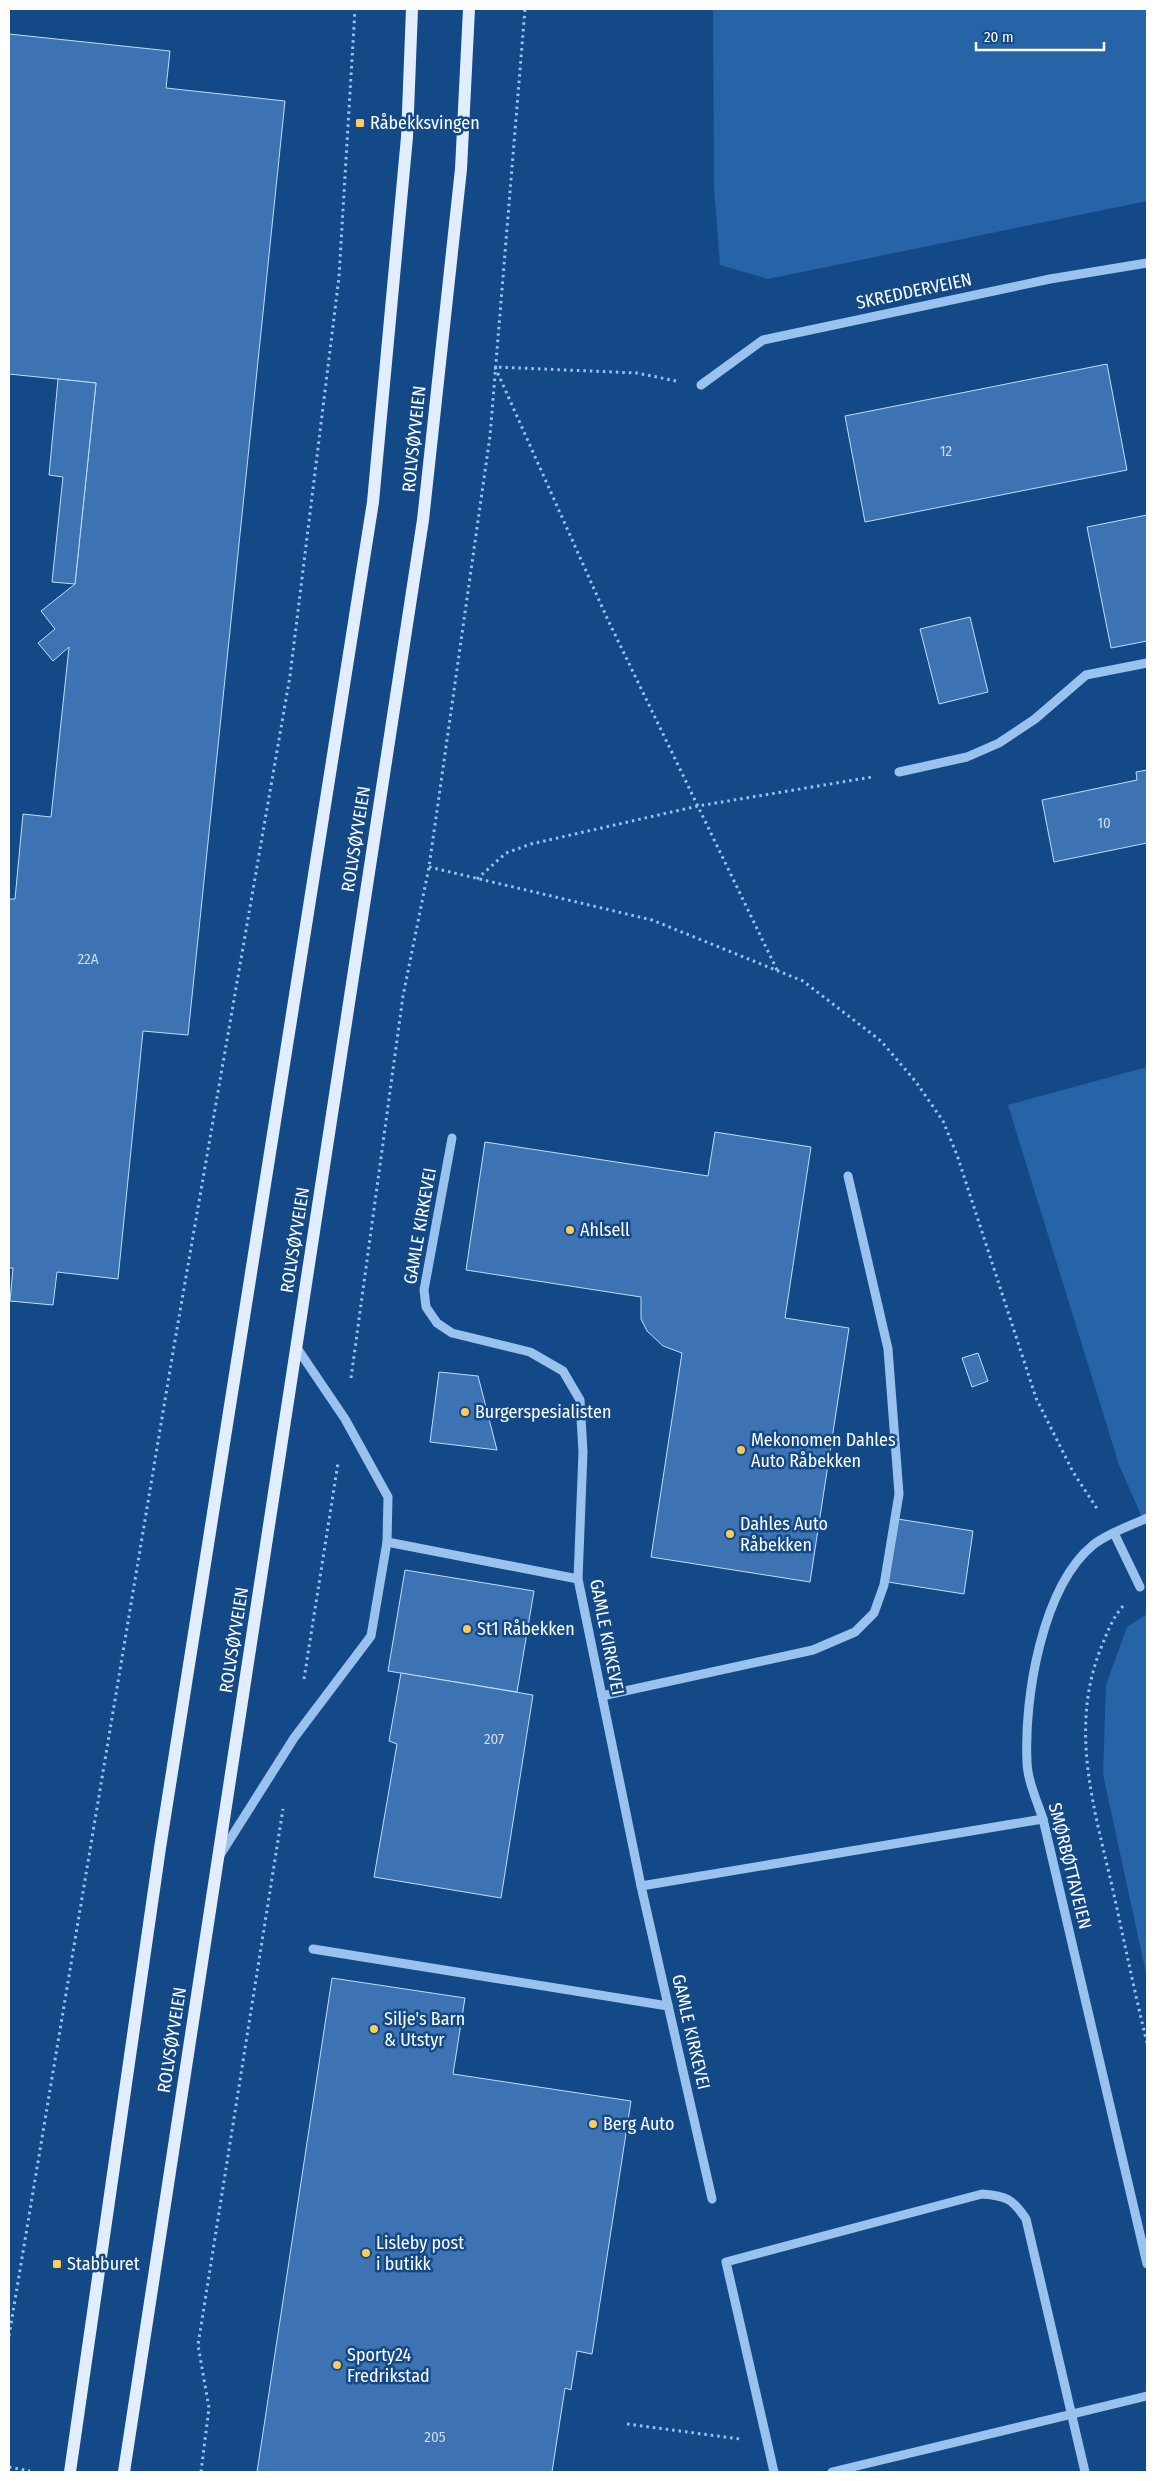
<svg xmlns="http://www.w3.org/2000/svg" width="1156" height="2481" font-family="'Fira Sans Condensed',sans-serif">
<rect width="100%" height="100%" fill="#144988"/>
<g fill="#2763a7">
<polygon points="713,9 1147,9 1147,201 768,279 720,265 714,188"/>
<polygon points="1147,1067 1147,1529 1119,1465 1008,1105"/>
<polygon points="1147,1614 1147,1978 1103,1774 1106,1685 1127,1627"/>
</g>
<g fill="#3d73b2" stroke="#c0dcfb">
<polygon points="9,34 170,51 166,88 285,101 188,1035 143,1031 118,1279 57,1272 53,1305 10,1301 13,1268 9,1268 9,899 15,899 23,814 51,817 69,647 53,661 38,643 55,629 41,611 75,584 96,383 9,374"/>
<polygon points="1107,364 1127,470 865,522 845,416"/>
<polygon points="58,379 96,383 75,584 52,582 63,477 49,475"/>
<polygon points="1147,515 1147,641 1111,648 1087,527"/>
<polygon points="970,617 988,692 939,704 920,629"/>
<polygon points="1147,770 1147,843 1054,862 1042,800 1137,780 1136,772"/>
<polygon points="715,1132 811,1147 785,1318 849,1328 810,1582 651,1557 682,1353 663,1346 647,1331 641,1319 641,1297 466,1270 485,1142 708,1176"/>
<polygon points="978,1353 988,1381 972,1387 962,1358"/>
<polygon points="439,1372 478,1376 497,1450 430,1442"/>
<polygon points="898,1519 973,1531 964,1594 888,1582"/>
<polygon points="405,1570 534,1591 517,1692 388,1671"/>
<polygon points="401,1673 533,1695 501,1898 374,1877 397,1744 389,1741"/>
<polygon points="332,1978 465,1998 453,2074 631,2101 592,2354 577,2351 571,2390 565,2388 552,2472 257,2472"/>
</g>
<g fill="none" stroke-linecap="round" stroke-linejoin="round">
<g stroke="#9ac2ef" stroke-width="3" stroke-dasharray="2.5 4" stroke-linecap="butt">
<polyline points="676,381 637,373 495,367 607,618 777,970"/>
<polyline points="429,867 652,920 803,981 881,1041 916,1082 943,1121 957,1155 1036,1398 1073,1472 1098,1510"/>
<polyline points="477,879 506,853 531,844 698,806 872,777"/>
<polyline points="351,1378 403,996 429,867 490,436 525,9"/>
<path d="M1123 1606C1114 1616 1108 1630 1103 1643 1067 1727 1095 1810 1114 1895 1125 1945 1135 1994 1147 2043"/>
<polyline points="304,1679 338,1463"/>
<polyline points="9,2336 173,1352 290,676 339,277 355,9"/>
<polyline points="627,2424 740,2439"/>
<polyline points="9,2467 30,2471"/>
<polyline points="201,2472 209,2408 198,2345 283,1809"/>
</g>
<g stroke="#9ac2ef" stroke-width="9">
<polyline points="701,385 763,340 1050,279 1147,263"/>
<polyline points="899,772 967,757 999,743 1035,719 1086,675 1147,663"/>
<polyline points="452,1138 424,1290 426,1307 437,1323 452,1333 530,1352 563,1371 580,1400 583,1452 578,1579 641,1886 712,2199"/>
<path d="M1147 1518C1130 1526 1108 1533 1093 1545 1042 1587 1024 1698 1027 1761 1027 1779 1037 1801 1043 1819L1147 2264"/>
<polyline points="1114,1533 1140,1587"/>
<polyline points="387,1542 578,1579"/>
<polyline points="602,1696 813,1650 855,1632 874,1613 884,1585 899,1494 888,1349 848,1176"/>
<polyline points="220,1855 294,1738 371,1636 387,1542 388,1497 345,1419 297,1348"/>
<polyline points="641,1886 1043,1819"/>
<polyline points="313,1949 668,2006"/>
<path d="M774 2472 726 2262 982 2194C1006 2196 1012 2198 1026 2219L1085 2472"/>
<polyline points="832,2472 1147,2396"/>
</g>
<g stroke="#e2eeff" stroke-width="12">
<polyline points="70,2472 160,1848 373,502 407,137 412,9"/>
<polyline points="124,2472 423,520 461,169 469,9"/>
</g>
</g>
<g fill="#ffcc58" stroke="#144988" stroke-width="2">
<rect x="355" y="118" width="10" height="10" rx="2.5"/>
<circle cx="570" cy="1230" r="5"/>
<circle cx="465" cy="1412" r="5"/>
<circle cx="741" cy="1450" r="5"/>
<circle cx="730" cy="1534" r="5"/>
<circle cx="467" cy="1629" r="5"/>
<circle cx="374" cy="2029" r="5"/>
<circle cx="593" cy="2124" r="5"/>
<circle cx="366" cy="2253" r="5"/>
<rect x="52" y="2259" width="10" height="10" rx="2.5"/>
<circle cx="337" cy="2365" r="5"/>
</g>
<g text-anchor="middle" stroke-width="5" stroke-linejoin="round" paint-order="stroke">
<g font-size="15" fill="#cedcec">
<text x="946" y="456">12</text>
<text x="1104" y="828">10</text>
<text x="88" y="964">22A</text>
<text x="494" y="1744">207</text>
<text x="435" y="2442">205</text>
</g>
<g font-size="18" fill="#fff" stroke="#144988" text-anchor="start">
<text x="370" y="129">Råbekksvingen</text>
<text x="580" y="1236">Ahlsell</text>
<text x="475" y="1418">Burgerspesialisten</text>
<text x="751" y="1446">Mekonomen Dahles<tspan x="751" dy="21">Auto Råbekken</tspan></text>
<text x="740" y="1530">Dahles Auto<tspan x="740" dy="21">Råbekken</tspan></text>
<text x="477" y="1635">St1 Råbekken</text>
<text x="384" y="2025">Silje's Barn<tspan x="384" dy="21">&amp; Utstyr</tspan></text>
<text x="603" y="2130">Berg Auto</text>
<text x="376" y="2249">Lisleby post<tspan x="376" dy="21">i butikk</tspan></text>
<text x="67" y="2270">Stabburet</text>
<text x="347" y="2361">Sporty24<tspan x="347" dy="21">Fredrikstad</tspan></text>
</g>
<g font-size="18" fill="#fff" stroke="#144988">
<text transform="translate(914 291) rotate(-12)" y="6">SKREDDERVEIEN</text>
<text transform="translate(414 439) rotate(-84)" y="6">ROLVSØYVEIEN</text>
<text transform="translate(356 839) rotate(-81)" y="6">ROLVSØYVEIEN</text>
<text transform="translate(420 1226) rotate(-80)" y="6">GAMLE KIRKEVEI</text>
<text transform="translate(295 1240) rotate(-81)" y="6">ROLVSØYVEIEN</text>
<text transform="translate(607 1637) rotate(79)" y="6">GAMLE KIRKEVEI</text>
<text transform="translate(234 1640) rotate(-81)" y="6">ROLVSØYVEIEN</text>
<text transform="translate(1070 1866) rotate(76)" y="6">SMØRBØTTAVEIEN</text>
<text transform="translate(691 2032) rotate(77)" y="6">GAMLE KIRKEVEI</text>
<text transform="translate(172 2040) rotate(-81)" y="6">ROLVSØYVEIEN</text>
</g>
</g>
<rect width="1156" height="2481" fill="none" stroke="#ffffff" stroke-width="20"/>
<path d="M976 42v8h128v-8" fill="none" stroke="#ffffff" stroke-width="2.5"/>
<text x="984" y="42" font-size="15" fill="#ffffff" stroke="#144988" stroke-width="4" paint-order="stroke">20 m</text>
</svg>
